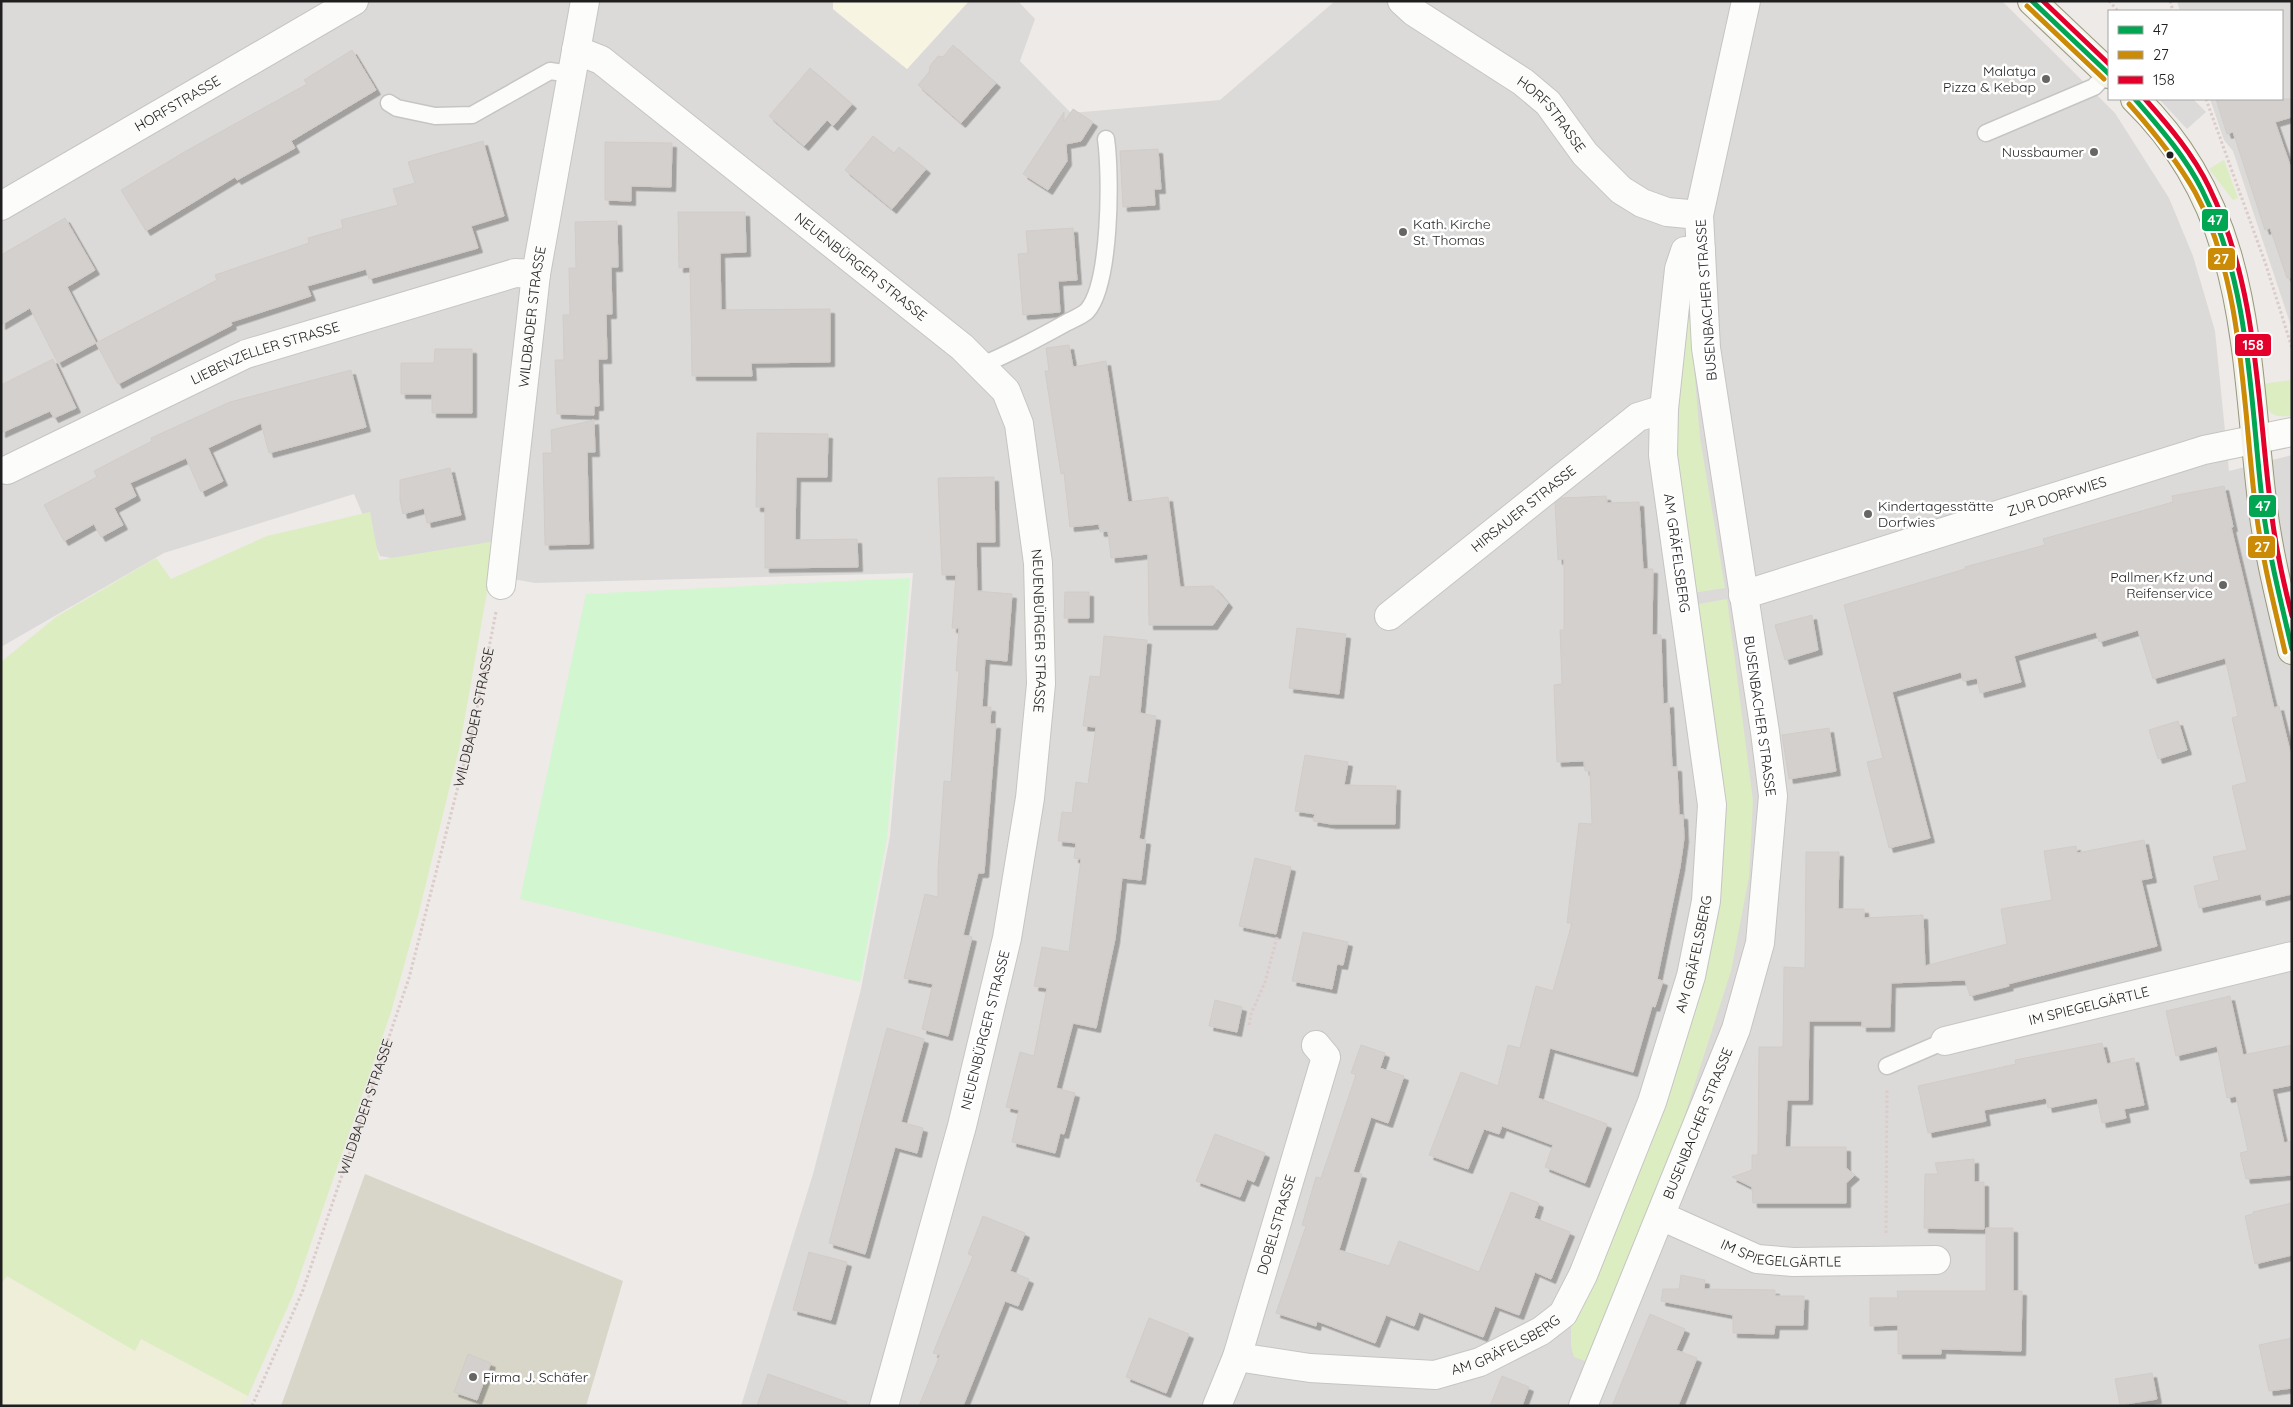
<svg xmlns="http://www.w3.org/2000/svg" width="2293" height="1407" font-family="Quicksand,sans-serif">
<defs>
<filter id="shadow"><feDropShadow dx="4.5" dy="4.5" stdDeviation="0" flood-color="#0004"/></filter>
</defs>
<rect width="100%" height="100%" fill="#edeae7"/>
<g fill="#dcdad8">
<polygon points="1,1 833,1 833,9 907,69 969,1 1018,1 1035,19 1020,61 1071,113 1220,100 1335,1 2002,1 2115,113 2169,198 2193,256 2215,331 2229,471 2292,455 2292,1406 741,1406 813,1174 861,989 890,836 913,573 535,583 380,556 354,494 164,553 1,647"/>
<polygon points="2177,1 2292,1 2292,329 2233,151 2224,140 2210,99 2282,99 2282,11 2180,11"/>
</g>
<polygon fill="#f7f4e2" points="833,1 969,1 907,69 833,9"/>
<polygon fill="#d8d6c8" points="365,1174 623,1281 586,1406 281,1406"/>
<polygon fill="#efeed9" points="6,1276 135,1350 141,1339 248,1396 241,1406 1,1406 1,1284"/>
<g fill="#dcedc2">
<polygon points="2224,160 2238,198 2233,200 2209,169"/>
<polygon points="1688,296 1700,438 1725,588 1692,593 1673,453"/>
<path d="M2292 380V416C2266 419 2264 407 2262 384Z"/>
<polygon points="370,512 379,560 496,541 460,745 419,912 391,1012 293,1295 248,1396 141,1339 135,1351 7,1276 1,1284 1,662 56,617 156,558 171,579 267,536"/>
<polygon points="1727,599 1753,801 1749,877 1731,971 1680,1130 1588,1362 1574,1357 1571,1346 1571,1314 1716,899 1724,843 1720,796 1693,605"/>
</g>
<polygon fill="#d2f6d0" points="910,578 887,838 860,982 520,899 586,594"/>
<polygon fill="#dcdad9" points="2159,99 2193,99 2206,112 2187,129"/>
<g fill="#d4d0ce" stroke="#d1ccc8" filter="url(#shadow)">
<polygon points="953,45 996,83 961,123 918,85 929,72 930,66 938,56 943,57"/>
<polygon points="352,50 376,90 291,141 295,148 237,180 235,177 146,231 121,190 186,151 307,84 304,80"/>
<polygon points="810,68 852,104 833,126 827,120 804,146 769,116"/>
<polygon points="2216,99 2292,99 2292,117 2275,122 2292,171 2292,278 2287,278 2270,228 2265,230 2233,132 2227,134"/>
<polygon points="1073,109 1093,122 1081,141 1066,144 1067,161 1048,190 1023,174 1064,112 1064,122"/>
<polygon points="873,136 894,153 899,147 926,169 892,209 845,170"/>
<polygon points="483,141 504,216 471,226 478,248 369,279 366,269 307,286 311,296 231,322 232,325 118,384 96,343 217,280 215,275 309,243 308,238 343,228 341,220 398,205 393,189 415,183 408,162"/>
<polygon points="605,142 672,143 671,187 631,186 631,201 605,200"/>
<polygon points="1158,149 1161,189 1154,189 1155,205 1123,207 1120,151"/>
<polygon points="678,212 745,212 746,252 720,253 721,310 830,309 830,362 751,363 752,376 692,376 690,267 679,268"/>
<polygon points="65,218 95,270 67,287 96,343 58,363 30,308 1,325 1,255"/>
<polygon points="617,221 618,267 611,267 612,314 606,314 607,359 598,359 599,406 594,406 594,415 557,414 555,360 564,360 563,315 570,315 569,268 576,268 575,222"/>
<polygon points="1073,228 1077,280 1058,281 1060,312 1023,315 1018,254 1028,253 1026,231"/>
<polygon points="1069,345 1073,367 1106,361 1128,502 1168,497 1180,587 1213,586 1228,603 1213,625 1149,625 1148,554 1111,558 1108,531 1100,532 1099,524 1070,527 1064,473 1061,474 1045,371 1049,371 1046,348"/>
<polygon points="435,349 472,349 472,413 432,413 432,394 401,394 401,363 434,363"/>
<polygon points="53,359 76,408 54,418 50,411 1,433 1,385"/>
<polygon points="351,370 366,427 269,453 261,423 208,448 223,481 201,492 186,458 130,483 136,496 114,508 123,525 101,537 94,524 64,541 44,505 97,477 94,471 152,441 151,438 230,402"/>
<polygon points="594,420 595,452 587,452 589,544 545,545 543,453 552,453 551,430"/>
<polygon points="757,433 828,434 827,477 796,477 795,540 857,539 858,567 765,568 765,507 756,507"/>
<polygon points="450,468 461,515 427,523 424,508 403,514 400,500 400,480"/>
<polygon points="994,477 995,542 976,542 977,591 1012,594 1007,661 985,659 982,707 991,707 990,724 996,724 984,873 978,873 963,935 972,937 948,1036 922,1029 933,984 904,978 925,894 938,897 938,870 944,781 951,782 959,671 956,671 959,628 952,628 956,575 942,575 938,478"/>
<polygon points="2224,486 2233,527 2231,527 2274,708 2279,706 2292,759 2292,894 2262,901 2261,894 2199,908 2194,886 2219,880 2213,857 2247,850 2232,786 2247,782 2232,718 2238,716 2225,658 2153,679 2138,630 2099,642 2096,632 2014,656 2021,682 1980,693 1977,678 1963,681 1961,672 1892,692 1930,838 1889,848 1867,762 1883,758 1844,605 1965,569 1965,567 2045,545 2043,539 2173,502 2172,496"/>
<polygon points="1606,496 1607,503 1639,502 1643,569 1653,569 1652,635 1661,635 1663,704 1669,703 1672,767 1677,767 1679,815 1683,815 1684,838 1680,867 1657,979 1663,981 1655,1007 1652,1006 1633,1072 1550,1048 1538,1098 1607,1124 1585,1183 1545,1167 1553,1145 1502,1126 1499,1134 1484,1129 1468,1169 1429,1155 1461,1072 1498,1086 1508,1045 1520,1048 1536,986 1553,991 1572,923 1567,923 1579,823 1592,824 1590,771 1585,771 1584,761 1557,762 1554,685 1562,684 1560,630 1564,630 1564,559 1558,560 1555,503 1562,498"/>
<polygon points="1065,592 1089,592 1089,618 1064,618"/>
<polygon points="1812,615 1818,650 1785,660 1775,625"/>
<polygon points="1297,628 1346,634 1339,694 1289,688"/>
<polygon points="1104,636 1147,640 1140,713 1156,716 1139,839 1146,840 1141,880 1122,878 1115,939 1096,1028 1073,1023 1056,1088 1075,1093 1064,1134 1060,1133 1055,1153 1012,1142 1019,1110 1006,1107 1020,1052 1034,1056 1047,988 1034,986 1042,947 1069,952 1081,859 1074,858 1076,843 1058,841 1062,812 1072,813 1076,782 1088,784 1096,727 1083,726 1090,676 1100,677"/>
<polygon points="2178,721 2187,750 2158,759 2149,730"/>
<polygon points="1829,728 1836,771 1789,779 1782,735"/>
<polygon points="1305,755 1348,762 1344,785 1396,786 1395,824 1331,824 1313,821 1315,814 1295,811"/>
<polygon points="2144,840 2152,878 2141,880 2157,946 2008,984 2009,986 1970,996 1965,980 1891,983 1890,1027 1862,1027 1862,1021 1809,1021 1808,1100 1787,1100 1785,1147 1846,1147 1846,1168 1855,1175 1846,1183 1846,1203 1753,1203 1752,1187 1732,1177 1752,1170 1752,1155 1758,1155 1759,1047 1783,1047 1784,967 1805,968 1806,852 1839,852 1838,909 1864,909 1864,918 1923,915 1925,966 2007,944 2001,909 2052,900 2044,851 2076,846 2077,853"/>
<polygon points="1255,858 1291,867 1276,934 1239,926"/>
<polygon points="1303,932 1348,942 1343,965 1337,964 1332,989 1292,981"/>
<polygon points="2230,996 2243,1055 2292,1045 2292,1085 2272,1089 2284,1143 2292,1141 2292,1175 2246,1179 2240,1153 2248,1151 2236,1096 2227,1098 2217,1046 2176,1056 2166,1011"/>
<polygon points="1215,1000 1242,1007 1237,1032 1209,1026"/>
<polygon points="887,1028 924,1039 901,1122 923,1128 917,1153 895,1147 865,1254 829,1243"/>
<polygon points="2102,1043 2107,1064 2134,1058 2144,1105 2124,1109 2126,1118 2102,1123 2097,1098 2048,1108 2046,1098 1984,1110 1986,1121 1928,1133 1918,1086 2016,1064 2015,1060"/>
<polygon points="1361,1045 1385,1053 1380,1068 1404,1076 1388,1123 1371,1117 1353,1172 1362,1174 1339,1250 1389,1266 1399,1241 1479,1272 1511,1192 1539,1203 1534,1218 1570,1232 1551,1279 1535,1272 1519,1315 1495,1306 1483,1337 1419,1312 1414,1326 1386,1315 1375,1343 1317,1321 1316,1326 1276,1313 1306,1226 1302,1225 1316,1177 1321,1178 1356,1075 1351,1073"/>
<polygon points="1215,1134 1265,1153 1254,1182 1247,1179 1240,1197 1196,1181"/>
<polygon points="1974,1159 1974,1182 1984,1182 1984,1229 1924,1228 1925,1174 1938,1174 1935,1163"/>
<polygon points="2292,1203 2292,1255 2255,1264 2245,1216 2253,1214 2253,1212"/>
<polygon points="983,1216 1025,1233 1010,1271 1029,1279 1018,1306 1005,1301 963,1406 919,1406 940,1355 933,1353 973,1256 968,1254"/>
<polygon points="1986,1228 2013,1228 2013,1291 2022,1291 2021,1351 1941,1349 1941,1354 1898,1354 1898,1325 1870,1326 1870,1298 1898,1298 1897,1291 1986,1291"/>
<polygon points="809,1252 847,1262 831,1320 793,1310"/>
<polygon points="1681,1275 1705,1280 1704,1289 1775,1290 1775,1296 1804,1296 1803,1325 1775,1325 1774,1334 1733,1333 1733,1315 1661,1301 1663,1289 1679,1289"/>
<polygon points="1650,1314 1685,1329 1676,1350 1697,1358 1678,1406 1612,1406"/>
<polygon points="1149,1318 1189,1334 1166,1393 1126,1377"/>
<polygon points="2292,1338 2292,1388 2269,1391 2259,1345"/>
<polygon points="468,1354 491,1363 477,1400 454,1392"/>
<polygon points="2152,1373 2157,1399 2120,1405 2115,1379"/>
<polygon points="768,1374 847,1402 846,1406 757,1406"/>
<polygon points="1502,1376 1529,1387 1522,1406 1490,1406"/>
</g>
<g fill="none" stroke-linecap="round" stroke-linejoin="round">
<defs>
<g id="lane">
<polyline points="389,103 397,108 435,116 472,115 550,71 571,74"/>
<polyline points="1986,133 2094,87 2108,72"/>
<path d="M982 365C1011 353 1037 339 1064 324 1071 320 1082 316 1087 311 1111 284 1111 174 1106 139"/>
<polyline points="1887,1066 1945,1041"/>
</g>
<g id="street">
<path id="s2" d="M1402 1 1414 12 1523 82 1548 103 1585 154 1621 190 1642 203 1667 212 1699 215"/>
<path id="s3" d="M576 50 601 60 962 347 1006 391 1019 424 1038 563 1041 684 1030 798 1007 938 962 1126 884 1406"/>
<path id="s4" d="M1 206 354 1"/>
<path id="s5" d="M7 470 246 354 515 273 536 274"/>
<path id="s6" d="M501 585 536 274 585 1"/>
<path id="s7" d="M1743 595 2204 450 2292 432"/>
<path id="s8" d="M1389 616 1638 417 1664 409"/>
<path id="s9" d="M1945 1041 2292 956"/>
<path id="s10" d="M1661 1216 1757 1259 1793 1262 1936 1260"/>
<path id="s11" d="M1237 1357 1310 1368 1435 1375 1480 1362 1541 1331 1563 1314 1583 1275 1652 1102 1691 976 1706 901 1712 805 1663 455 1664 409 1679 269 1685 251 1701 250"/>
<path id="s12" d="M1217 1406 1237 1357 1326 1057 1316 1045"/>
<path id="s13" d="M1583 1406 1736 1029 1760 943 1773 796 1765 732 1706 348 1699 215 1746 1"/>
</g>
<g id="secondary">
<polyline points="2032,1 2109,74"/>
<path d="M2135 99C2253 213 2244 359 2263 509 2269 556 2281 603 2292 650"/>
</g>
</defs>
<use href="#lane" stroke="#c6c5c3" stroke-width="19"/>
<use href="#street" stroke="#c6c5c3" stroke-width="30"/>
<use href="#secondary" stroke="#97977e" stroke-width="30"/>
<g stroke="#dbcbca" stroke-width="3" stroke-dasharray="2.5 2.5" stroke-linecap="butt">
<polyline points="2109,1 2118,11"/>
<polyline points="2170,1 2173,11"/>
<polyline points="2206,99 2266,265 2292,348"/>
<polyline points="1249,1025 1251,1014 1265,982 1277,937"/>
<polyline points="1886,1233 1887,1089"/>
<path id="s1" d="M252 1406 303 1290 409 978 474 724 496 612"/>
</g>
<use href="#lane" stroke="#fcfcfb" stroke-width="16"/>
<use href="#street" stroke="#fcfcfb" stroke-width="28"/>
<use href="#secondary" stroke="#f4f3ea" stroke-width="28"/>
<defs>
<g id="bus-1">
<polyline points="2032,1 2109,74"/>
<path d="M2135 99C2160 128 2185 156 2202 190 2251 287 2250 402 2263 508 2269 556 2281 602 2292 649"/>
</g>
<g id="bus-2">
<polyline points="2027,6 2104,79"/>
<path d="M2129 104C2154 132 2176 159 2195 192 2244 282 2243 411 2256 511 2262 558 2274 605 2285 652"/>
</g>
<g id="bus-3">
<polyline points="2043,1 2109,64"/>
<path d="M2145 99C2169 126 2193 154 2209 187 2258 287 2257 401 2271 509 2275 545 2283 581 2292 616"/>
</g>
</defs>
<use href="#bus-1" stroke="#fff" stroke-width="9"/>
<use href="#bus-2" stroke="#fff" stroke-width="9"/>
<use href="#bus-3" stroke="#fff" stroke-width="9"/>
<use href="#bus-1" stroke="#00a651" stroke-width="5"/>
<use href="#bus-2" stroke="#cc8b06" stroke-width="5"/>
<use href="#bus-3" stroke="#e4002b" stroke-width="5"/>
</g>
<g fill="#676665" stroke="#fff" stroke-width="2">
<circle cx="2046" cy="79" r="5"/>
<circle cx="2094" cy="152" r="5"/>
<circle cx="1403" cy="232" r="5"/>
<circle cx="1868" cy="514" r="5"/>
<circle cx="2223" cy="585" r="5"/>
<circle cx="473" cy="1377" r="5"/>
</g>
<circle fill="#1f1f1f" stroke="#fff" stroke-width="2" cx="2170" cy="155" r="4.5"/>
<g text-anchor="middle" stroke-width="5" stroke-linejoin="round" paint-order="stroke">
<g font-size="14" fill="#1f1f1f" stroke="#fff" text-anchor="end">
<text x="2036" y="76">Malatya<tspan x="2036" dy="16">Pizza &amp; Kebap</tspan></text>
<text x="2084" y="157">Nussbaumer</text>
<text x="1413" y="229" text-anchor="start">Kath. Kirche<tspan x="1413" dy="16">St. Thomas</tspan></text>
<text x="1878" y="511" text-anchor="start">Kindertagesstätte<tspan x="1878" dy="16">Dorfwies</tspan></text>
<text x="2213" y="582">Pallmer Kfz und<tspan x="2213" dy="16">Reifenservice</tspan></text>
<text x="483" y="1382" text-anchor="start">Firma J. Schäfer</text>
</g>
<g font-size="14" fill="#1f1f1f" stroke="#fff">
<text dy="5" stroke="none"><textPath href="#s4" startOffset="204">HORFSTRASSE</textPath></text>
<text dy="5" stroke="none"><textPath href="#s2" startOffset="189">HORFSTRASSE</textPath></text>
<text dy="5" stroke="none"><textPath href="#s3" startOffset="359">NEUENBÜRGER STRASSE</textPath></text>
<text transform="translate(1706 300) rotate(-94)" y="5">BUSENBACHER STRASSE</text>
<text dy="5" stroke="none"><textPath href="#s6" startOffset="270">WILDBADER STRASSE</textPath></text>
<text dy="5" stroke="none"><textPath href="#s5" startOffset="284">LIEBENZELLER STRASSE</textPath></text>
<text dy="5" stroke="none"><textPath href="#s7" startOffset="329">ZUR DORFWIES</textPath></text>
<text dy="5" stroke="none"><textPath href="#s8" startOffset="172">HIRSAUER STRASSE</textPath></text>
<text transform="translate(1677 553) rotate(82)" y="5">AM GRÄFELSBERG</text>
<text dy="5" stroke="none"><textPath href="#s3" startOffset="794">NEUENBÜRGER STRASSE</textPath></text>
<text transform="translate(1760 716) rotate(82)" y="5">BUSENBACHER STRASSE</text>
<text dy="5" stroke="none"><textPath href="#s1" startOffset="725">WILDBADER STRASSE</textPath></text>
<text dy="5" stroke="none"><textPath href="#s11" startOffset="726">AM GRÄFELSBERG</textPath></text>
<text dy="5" stroke="none"><textPath href="#s9" startOffset="148">IM SPIEGELGÄRTLE</textPath></text>
<text transform="translate(985 1030) rotate(-76)" y="5">NEUENBÜRGER STRASSE</text>
<text dy="5" stroke="none"><textPath href="#s1" startOffset="320">WILDBADER STRASSE</textPath></text>
<text dy="5" stroke="none"><textPath href="#s13" startOffset="305">BUSENBACHER STRASSE</textPath></text>
<text dy="5" stroke="none"><textPath href="#s12" startOffset="191">DOBELSTRASSE</textPath></text>
<text dy="5" stroke="none"><textPath href="#s10" startOffset="128">IM SPIEGELGÄRTLE</textPath></text>
<text dy="5" stroke="none"><textPath href="#s11" startOffset="276">AM GRÄFELSBERG</textPath></text>
</g>
</g>
<g stroke="#fff" stroke-width="2">
<rect x="2201" y="208" width="28" height="24" rx="5" fill="#00a651"/>
<rect x="2207" y="247" width="29" height="24" rx="5" fill="#cc8b06"/>
<rect x="2234" y="333" width="38" height="24" rx="5" fill="#e4002b"/>
<rect x="2248" y="494" width="29" height="24" rx="5" fill="#00a651"/>
<rect x="2247" y="535" width="29" height="24" rx="5" fill="#cc8b06"/>
</g>
<g font-size="14" text-anchor="middle" font-weight="bold" fill="#fff">
<text x="2215" y="225">47</text>
<text x="2221" y="264">27</text>
<text x="2253" y="350">158</text>
<text x="2263" y="511">47</text>
<text x="2262" y="552">27</text>
</g>
<rect width="2293" height="1407" fill="none" stroke="#1f1f1f" stroke-width="5"/>
<rect x="2108" y="10" width="175" height="90" fill="#ffffff" stroke="#a5a5a5"/>
<rect x="2118" y="26" width="25" height="8" fill="#00a651" stroke="#a5a5a5"/>
<text x="2153" y="35" font-size="15" fill="#1f1f1f">47</text>
<rect x="2118" y="51" width="25" height="8" fill="#cc8b06" stroke="#a5a5a5"/>
<text x="2153" y="60" font-size="15" fill="#1f1f1f">27</text>
<rect x="2118" y="76" width="25" height="8" fill="#e4002b" stroke="#a5a5a5"/>
<text x="2153" y="85" font-size="15" fill="#1f1f1f">158</text>
</svg>
